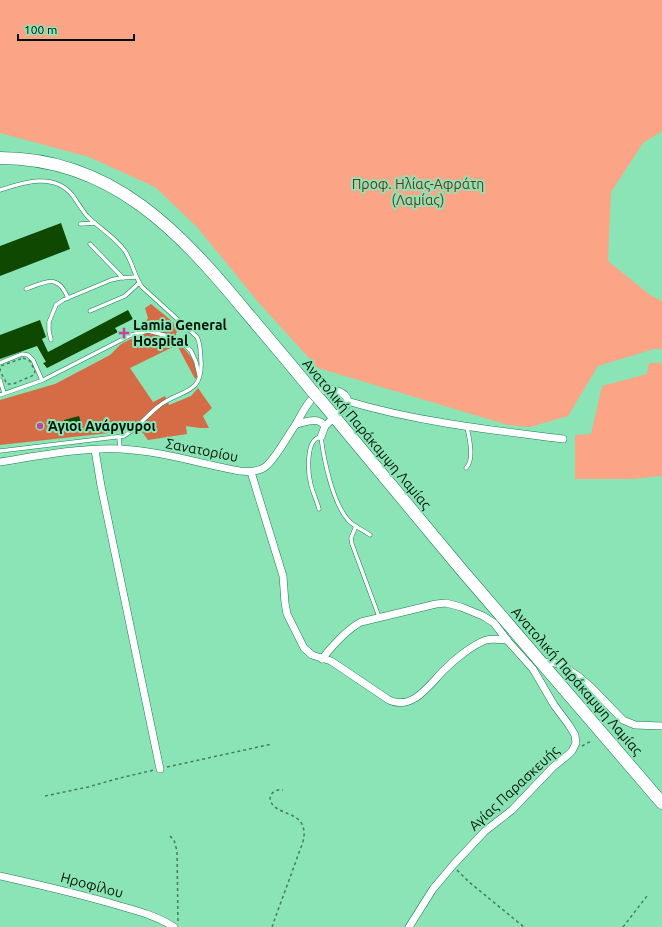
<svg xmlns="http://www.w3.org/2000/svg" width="662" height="927" font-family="Ubuntu,sans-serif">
<rect width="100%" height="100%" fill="#8be4b5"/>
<g fill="#fba586">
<polygon points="0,0 662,0 662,131 643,143 611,192 608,261 650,295 662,301 662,349 654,349 598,366 568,416 530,427 508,425 318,368 259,303 197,227 155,187 89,157 0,133"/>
<polygon points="649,363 662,363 662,476 633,479 575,479 575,435 591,434 602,386 647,374"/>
</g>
<path fill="#d66c46" d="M151 304 173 322 177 331 174 340C187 349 196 361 198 376L195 379 177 345 130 368 153 402 165 396 169 405 191 396 198 388 212 408 203 416 209 428H200L186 426 187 434 148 440 143 433 133 425 118 432 0 445V400L55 384 110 355 121 344 137 336 148 318 145 308Z"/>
<g fill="#0f4800">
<polygon points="61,223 70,249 0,276 0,246"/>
<polygon points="128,310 133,319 115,328 118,332 47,368 43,363 46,362 37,346 0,359 0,335 40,320 46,337 42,339 48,352"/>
<polygon points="79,416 82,426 67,430 64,420"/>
</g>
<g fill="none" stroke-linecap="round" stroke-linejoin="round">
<defs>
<g id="lane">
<path d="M0 190C24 182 55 172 73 196 78 203 82 210 87 216 99 228 115 237 125 251 133 263 134 276 142 287L197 337C201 344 200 353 201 361 203 396 180 389 159 406 147 415 137 429 124 436L0 451"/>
<polyline points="80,224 95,223"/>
<polyline points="90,244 123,278"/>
<path d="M26 289C46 282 58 273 68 298"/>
<polyline points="90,311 125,296 139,283"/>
<polyline points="51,340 49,331 49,322 56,305 63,300 111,280 120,278 136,277"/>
<polyline points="0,363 22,354 28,355 33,360 42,380"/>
<polyline points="0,380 4,393"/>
<polyline points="0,395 43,380 131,335 148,331 172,337 183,343 191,351 196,362 199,375"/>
<polyline points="119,437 120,449"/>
<path d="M466 468C475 459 469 438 467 427"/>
<path d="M319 509C317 501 313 493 311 485 308 474 305 438 321 437 324 461 333 504 349 521 355 527 363 530 370 535"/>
<polyline points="356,526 351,538 352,544 378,614"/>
</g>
<g id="street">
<path d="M296 424C304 410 315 385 334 390 339 391 344 393 347 398V401C417 422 491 430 563 439"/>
<polyline points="321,437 325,426 346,406 347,401"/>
<polyline points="95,450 101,486 160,769"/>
<path d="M0 462C38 456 83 447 121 449 161 451 201 464 240 471 249 472 258 472 265 467 275 460 288 435 296 424 306 422 318 416 325 426"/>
<path d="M251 472 283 576 285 603 287 614 304 648 312 655 331 661 389 700C413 711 429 685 444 670 454 660 472 645 486 640 493 638 500 640 507 640"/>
<path d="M322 659C333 645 346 630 361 622L436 604 446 603 461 607 483 616 494 623 507 640 533 669 554 705 569 725 575 735 576 743 572 751 569 754 553 767 512 810 485 831 454 864 433 889 409 927"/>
<polyline points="541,662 555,663 563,666 578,676 591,687 623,720 635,725 662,726"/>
<path d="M0 876C40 885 80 894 120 906 138 911 157 916 174 927"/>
</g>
<g id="primary">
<path d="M0 158C113 158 181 233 247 313 269 339 291 365 313 392"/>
<polyline points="322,402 460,568 662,803"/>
</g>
</defs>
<use href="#lane" stroke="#1b7c54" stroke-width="4.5"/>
<use href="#street" stroke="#1b7c54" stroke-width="8"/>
<use href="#primary" stroke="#1b7c54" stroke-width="13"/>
<g stroke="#467c5f" stroke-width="1.5" stroke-dasharray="3 3" stroke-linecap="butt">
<polygon points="23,358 30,361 35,371 34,375 13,384 7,384 0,371 1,366"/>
<polyline points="582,746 591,741"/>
<polyline points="167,767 272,744"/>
<polyline points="45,796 88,787 120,778 154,770"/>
<polyline points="170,836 174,840 177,851 178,921"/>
<polyline points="457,870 469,882 524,927"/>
<path d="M272 927C280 904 289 881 297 858 300 849 305 840 304 831 302 814 285 815 275 807 265 799 272 788 283 790"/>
<polyline points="623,927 647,896"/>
</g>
<use href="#lane" stroke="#fff" stroke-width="3.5"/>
<use href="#street" stroke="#fff" stroke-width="7"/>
<use href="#primary" stroke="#fff" stroke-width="12"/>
<defs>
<polyline id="primary-bridge" points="313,392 322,402"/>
</defs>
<use href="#primary-bridge" stroke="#1b7c54" stroke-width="13" stroke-linecap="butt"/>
<use href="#primary-bridge" stroke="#fff" stroke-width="12"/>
</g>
<g fill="#be479d" stroke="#8be4b5" stroke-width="1.5">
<path d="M122 327h4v4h4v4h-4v4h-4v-4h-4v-4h4z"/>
<circle cx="40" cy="426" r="4"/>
</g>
<g text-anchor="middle" stroke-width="4" stroke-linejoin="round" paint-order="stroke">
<g font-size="14" fill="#753117" stroke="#8be4b5">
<text x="418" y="189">Προφ. Ηλίας-Αφράτη<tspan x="418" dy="16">(Λαμίας)</tspan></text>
</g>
<g font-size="14" font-weight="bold" fill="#001106" stroke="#8be4b5" text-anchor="start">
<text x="133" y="330">Lamia General<tspan x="133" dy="16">Hospital</tspan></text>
<text x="48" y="431">Άγιοι Ανάργυροι</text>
</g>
<g font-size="14" fill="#001106" stroke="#8be4b5">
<text transform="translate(367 434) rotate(50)" y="5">Ανατολική Παράκαμψη Λαμίας</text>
<text transform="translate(202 450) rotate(11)" y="5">Σανατορίου</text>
<text transform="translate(577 681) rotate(49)" y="5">Ανατολική Παράκαμψη Λαμίας</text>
<text transform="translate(514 788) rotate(-43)" y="5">Αγίας Παρασκευής</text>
<text transform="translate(92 885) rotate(15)" y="5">Ηροφίλου</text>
</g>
</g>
<path d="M18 34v6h116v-6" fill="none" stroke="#001106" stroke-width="2"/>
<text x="24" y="34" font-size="12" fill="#001106" stroke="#8be4b5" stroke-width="3" paint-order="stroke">100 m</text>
</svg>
